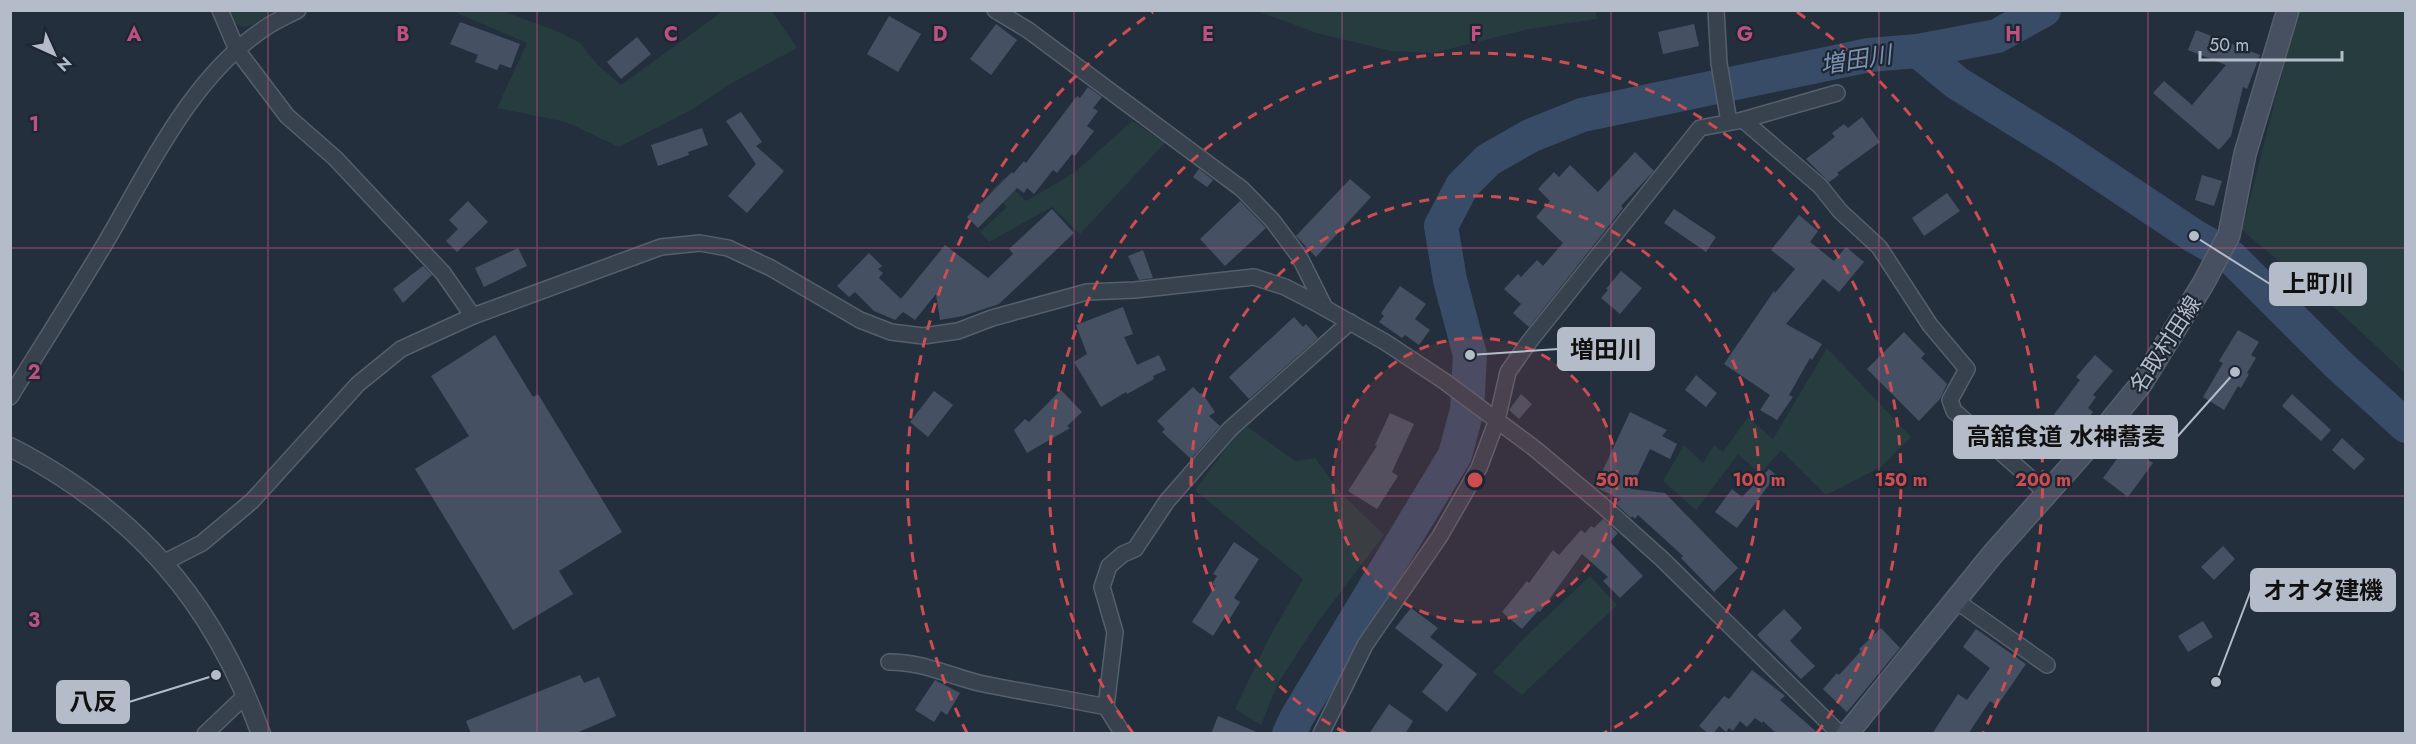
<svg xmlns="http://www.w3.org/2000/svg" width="2416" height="744" font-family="Jost,'Noto Sans JP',sans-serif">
<rect width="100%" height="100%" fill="#242f3e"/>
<g fill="#263c3f">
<polygon points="1595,10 1597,19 1529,29 1433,53 1391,51 1317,33 1257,11"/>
<path d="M226 11H275C255 23 241 39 226 11Z"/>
<polygon points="452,11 502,11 557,31 580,43 597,64 621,85 723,11 772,11 797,48 730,84 693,109 619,147 566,122 497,108 527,43"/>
<polygon points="2298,11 2405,11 2405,373 2345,317 2242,230"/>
<polygon points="1132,121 1165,143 1080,234 1052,207 989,242 980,232 1007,207 992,190 1003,179 1026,201 1074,173"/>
<polygon points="1827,348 1911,437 1881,467 1826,495 1781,450 1760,474 1738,454 1696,510 1663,481 1684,445 1703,463 1714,445 1723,452 1748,417 1773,439"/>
<polygon points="1244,424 1295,461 1315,458 1340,492 1384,535 1317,623 1278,683 1261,725 1235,709 1268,640 1303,579 1195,490"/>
<polygon points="1590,576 1617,605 1522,695 1493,672 1526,636"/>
</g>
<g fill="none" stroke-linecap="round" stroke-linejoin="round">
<g stroke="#394c67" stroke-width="34">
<polyline points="1918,51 1957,83 2062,148 2194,236 2231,257 2340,366 2406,426"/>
<polyline points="1289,734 1297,717 1455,455 1467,410 1470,355 1450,280 1441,226 1462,186 1488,160 1530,136 1582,115 1869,55 1918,51 1997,36 2044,10"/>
</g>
</g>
<g fill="#455162">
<polygon points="889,16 921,34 898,72 867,54"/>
<polygon points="460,22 520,44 511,68 500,64 497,70 475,62 478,55 450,44"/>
<polygon points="996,24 1017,40 991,75 970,59"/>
<polygon points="1694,24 1699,46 1663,54 1658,32"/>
<polygon points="2196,30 2260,55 2247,89 2243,87 2231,136 2219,150 2153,93 2164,81 2192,105 2226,65 2188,50"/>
<polygon points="637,37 651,54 621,79 607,62"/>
<polygon points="1088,87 1102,97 1093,108 1098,111 1087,126 1094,131 1075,156 1072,154 1057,173 1053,170 1034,194 1027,188 1024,193 1017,188 978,228 967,217 1012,172 1013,174 1024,161 1026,163 1077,96 1080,98"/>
<polygon points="741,112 762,142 756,146 784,171 747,213 728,196 756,164 726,121"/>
<polygon points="1862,117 1880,142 1837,173 1839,175 1829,182 1806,159 1835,137 1832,133 1844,124 1848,128"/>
<polygon points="702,128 708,145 688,152 689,155 658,166 651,145"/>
<polygon points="1635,152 1654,171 1621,206 1623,208 1529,327 1513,313 1521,304 1504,289 1518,274 1521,277 1537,260 1543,266 1563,243 1536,217 1550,201 1538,189 1554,172 1559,177 1570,165 1598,192"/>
<polygon points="1199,169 1213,180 1207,187 1193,177"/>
<polygon points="2202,175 2222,181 2214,206 2195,200"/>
<polygon points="1350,179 1371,197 1316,257 1296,236"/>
<polygon points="1947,193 1960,211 1924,236 1912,218"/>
<polygon points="468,201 488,222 457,252 446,241 458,229 449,220"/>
<polygon points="1240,201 1266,228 1225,266 1200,239"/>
<polygon points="1052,209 1074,233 999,304 963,316 940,320 936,294 915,320 903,312 895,320 874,311 855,292 849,297 837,286 869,253 882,266 878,269 883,273 879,278 901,299 945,245 988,278 1013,254 1009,249"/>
<polygon points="1674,209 1716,237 1706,252 1664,223"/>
<polygon points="1799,215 1818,231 1810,242 1834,261 1846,247 1864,262 1839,292 1823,279 1786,324 1822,344 1812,360 1810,358 1789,395 1793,397 1777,420 1760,410 1770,395 1724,364 1774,291 1775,293 1795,269 1771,250"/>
<polygon points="518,248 527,266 484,287 475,268"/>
<polygon points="1143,250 1153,278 1139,280 1128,256"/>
<polygon points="423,266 432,275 403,303 393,289"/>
<polygon points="1621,271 1642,288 1620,314 1601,298 1608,290 1606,289"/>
<polygon points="1400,286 1426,304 1415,319 1430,330 1419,345 1405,335 1402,338 1379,322 1384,316 1381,313"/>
<polygon points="1123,307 1133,334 1124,337 1137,365 1159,355 1166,370 1153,376 1154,379 1127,394 1126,392 1101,407 1074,362 1087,354 1076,325"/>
<polygon points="1294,317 1303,327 1306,324 1318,338 1249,399 1229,377"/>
<polygon points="2238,330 2259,342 2251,355 2256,358 2247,373 2249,374 2241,388 2238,386 2224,410 2203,397 2223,363 2219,361"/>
<polygon points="1904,332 1925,354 1921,358 1947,384 1940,399 1919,421 1867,369"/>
<polygon points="495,335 533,397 538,394 622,532 559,571 573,594 513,630 415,469 469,436 431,376"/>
<polygon points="2095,355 2113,371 2093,395 2096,397 2088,408 2093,412 2080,430 2077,428 2070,437 2049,421 2080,380 2076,377"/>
<polygon points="1696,375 1717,393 1706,407 1685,390"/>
<polygon points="1193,387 1200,394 1202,393 1215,412 1209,416 1220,426 1191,459 1162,432 1165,429 1157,421"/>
<polygon points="1061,390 1082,412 1067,426 1070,428 1027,453 1014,430 1025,419 1029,422"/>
<polygon points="934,391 953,405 928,437 910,422"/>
<polygon points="1521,394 1532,404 1519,419 1509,410"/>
<polygon points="2292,394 2331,430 2321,441 2282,406"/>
<polygon points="1630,412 1667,430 1662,436 1677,444 1670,459 1650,449 1631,489 1665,493 1738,568 1714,592 1681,558 1683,556 1638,515 1635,519 1632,516 1631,518 1616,504 1620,499 1595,487"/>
<polygon points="1390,413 1414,424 1392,472 1398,476 1377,509 1348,491 1377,446 1375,445"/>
<polygon points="2342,438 2365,459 2354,470 2332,450"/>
<polygon points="2127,445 2153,463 2128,497 2103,478"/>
<polygon points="1769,469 1776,475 1737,528 1715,512 1732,489 1742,497"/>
<polygon points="1603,519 1618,533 1610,542 1643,576 1620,598 1603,581 1608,577 1582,554 1540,612 1538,611 1522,629 1502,612 1527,581 1529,583 1553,550 1559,555 1581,530 1585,533 1591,526 1594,528"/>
<polygon points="1234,542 1259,559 1234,598 1240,602 1229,620 1225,617 1213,636 1192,622 1215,586 1212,584 1217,576 1213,574"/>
<polygon points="2223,546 2235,559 2214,580 2201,567"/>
<polygon points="1411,608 1438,628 1430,637 1477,674 1447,712 1422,692 1443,665 1395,628"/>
<polygon points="1784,609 1802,628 1790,641 1815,666 1801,679 1757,635"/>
<polygon points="2203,621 2213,637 2188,652 2178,636"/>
<polygon points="1881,628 1900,648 1847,712 1823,689 1837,673 1839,675 1861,651 1859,649"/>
<polygon points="1976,629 2026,664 1997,706 1990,701 1968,734 1932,734 1958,694 1967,700 1990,668 1963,647"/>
<polygon points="1752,670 1785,696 1780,700 1819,734 1777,734 1763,721 1762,723 1755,718 1747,727 1740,721 1733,731 1729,728 1726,732 1719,726 1713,734 1709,734 1699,726 1724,696 1729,699"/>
<polygon points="580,675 584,683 599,677 616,716 574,734 471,734 466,721"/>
<polygon points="935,680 960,693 947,715 941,711 934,722 915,710"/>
<polygon points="1389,704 1413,721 1405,734 1369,734"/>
<polygon points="1218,716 1259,733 1259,734 1211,734"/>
</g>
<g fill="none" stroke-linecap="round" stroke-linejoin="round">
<defs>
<g id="minor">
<polyline points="220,10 237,50 287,116 335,158 443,273 473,316"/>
<polyline points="995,10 1028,30 1242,189 1272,220 1299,256 1325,308"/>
<polyline points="1716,10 1719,63 1729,122"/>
<polyline points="1743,120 1837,93"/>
<path d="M10 397C42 345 75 294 106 242 150 167 191 77 265 28 275 21 287 16 298 10"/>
<polyline points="163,563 202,543 252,501 358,384 401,349 473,316 661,247 700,243 728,248 771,268 860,320 891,332 923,336 958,331 992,318 1087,292 1135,290 1254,277 1285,287 1314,302 1385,342 1444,381 1534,448 1603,506 1662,559 1840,734"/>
<polyline points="1955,600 2047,665"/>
<path d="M889 662C923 662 947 675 979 683 1021 692 1064 698 1106 707"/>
<polyline points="205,734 245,696"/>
<polyline points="1123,734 1106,707 1115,632 1102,587 1109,566 1123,554 1135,549 1167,501 1230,429 1350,322"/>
<polyline points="1321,734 1365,645 1440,536 1479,468 1497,420 1508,372 1529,342 1700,128 1743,120 1820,186 1840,211 1879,247 1930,325 1967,369 1950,400 1954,411 2047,493"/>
</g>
<path id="tertiary" d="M10 447C135 511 214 602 261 734"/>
<polyline id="secondary" points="1847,734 1992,555 2105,428 2141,384 2203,284 2229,235 2245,154 2288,10"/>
</defs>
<use href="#minor" stroke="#565f6c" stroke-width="18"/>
<use href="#tertiary" stroke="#565f6c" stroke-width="21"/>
<use href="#secondary" stroke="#565f6c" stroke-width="24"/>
<use href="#minor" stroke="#38414e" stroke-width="15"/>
<use href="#tertiary" stroke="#38414e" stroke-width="18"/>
<use href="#secondary" stroke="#465061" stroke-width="21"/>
</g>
<path fill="none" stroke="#bd5182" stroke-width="1.5" stroke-opacity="0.55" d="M268 10V734M537 10V734M805 10V734M1074 10V734M1342 10V734M1611 10V734M1879 10V734M2148 10V734M10 248H2406M10 496H2406"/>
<circle cx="1475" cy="480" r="142" fill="#ce4d50" fill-opacity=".12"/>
<g fill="none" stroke="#ce4d50" stroke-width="3" stroke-dasharray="10 8">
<circle cx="1475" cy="480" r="142"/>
<path d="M1346 733A284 284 0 1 1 1604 733"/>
<path d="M1133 733A426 426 0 1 1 1817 733"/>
<path d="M967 733A568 568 0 0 1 1153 12M1797 12A568 568 0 0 1 1983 733"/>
</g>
<g text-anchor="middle" stroke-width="4.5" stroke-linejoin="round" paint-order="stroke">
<g font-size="22" fill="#b4bcc9" stroke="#1d2633">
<text transform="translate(2165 344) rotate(-57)" y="8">名取村田線</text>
</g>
<g font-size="24" font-style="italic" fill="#7c92b1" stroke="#1d2633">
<text transform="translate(1856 60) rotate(-9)" y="8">増田川</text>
</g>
</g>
<g font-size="20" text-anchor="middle" font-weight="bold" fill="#bd5182" stroke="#1d2633" stroke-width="4.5" stroke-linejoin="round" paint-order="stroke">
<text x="134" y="41">A</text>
<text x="403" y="41">B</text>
<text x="671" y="41">C</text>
<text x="940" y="41">D</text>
<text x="1208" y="41">E</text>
<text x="1476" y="41">F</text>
<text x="1745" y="41">G</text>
<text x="2013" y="41">H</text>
<text x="34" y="131">1</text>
<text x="34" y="379">2</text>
<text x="34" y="627">3</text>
</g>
<circle cx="1475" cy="480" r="9" fill="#ce4d50" stroke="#1d2633" stroke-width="3"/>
<g font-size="18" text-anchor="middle" font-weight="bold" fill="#ce4d50" stroke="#1d2633" stroke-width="4.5" stroke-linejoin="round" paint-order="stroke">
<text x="1617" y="486">50 m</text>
<text x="1759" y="486">100 m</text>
<text x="1901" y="486">150 m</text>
<text x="2043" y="486">200 m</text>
</g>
<path fill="none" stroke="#b4bcc9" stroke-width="2" d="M2194 236L2270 284M1470 355L1558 349M2235 372L2177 437M2216 682L2251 590M216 675L129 702"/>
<g fill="#b4bcc9" stroke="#1d2633" stroke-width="2">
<circle cx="2194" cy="236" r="6"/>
<circle cx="1470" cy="355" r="6"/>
<circle cx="2235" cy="372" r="6"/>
<circle cx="2216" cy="682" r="6"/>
<circle cx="216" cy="675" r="6"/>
</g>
<g fill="#b4bcc9" stroke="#b4bcc9" stroke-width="2">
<rect x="2270" y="263" width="96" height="42" rx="6"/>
<rect x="1558" y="328" width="96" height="42" rx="6"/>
<rect x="1954" y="416" width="223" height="42" rx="6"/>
<rect x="2251" y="569" width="144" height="42" rx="6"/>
<rect x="57" y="681" width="72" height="42" rx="6"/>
</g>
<g font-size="24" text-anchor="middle" font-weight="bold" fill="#111">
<text x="2318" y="292">上町川</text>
<text x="1606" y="358">増田川</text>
<text x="2066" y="445">高舘食道 水神蕎麦</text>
<text x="2323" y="599">オオタ建機</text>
<text x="93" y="710">八反</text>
</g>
<rect width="2416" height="744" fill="none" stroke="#b4bcc9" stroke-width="24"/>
<g transform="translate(54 54) rotate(135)" stroke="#1d2633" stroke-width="4.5" paint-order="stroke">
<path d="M0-4.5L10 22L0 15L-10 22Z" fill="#b4bcc9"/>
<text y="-9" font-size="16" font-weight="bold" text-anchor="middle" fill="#b4bcc9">N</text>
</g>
<path d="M2200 51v9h142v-9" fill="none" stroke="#b4bcc9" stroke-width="3"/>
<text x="2209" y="51" font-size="18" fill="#b4bcc9" stroke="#1d2633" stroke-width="4.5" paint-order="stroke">50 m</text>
</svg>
